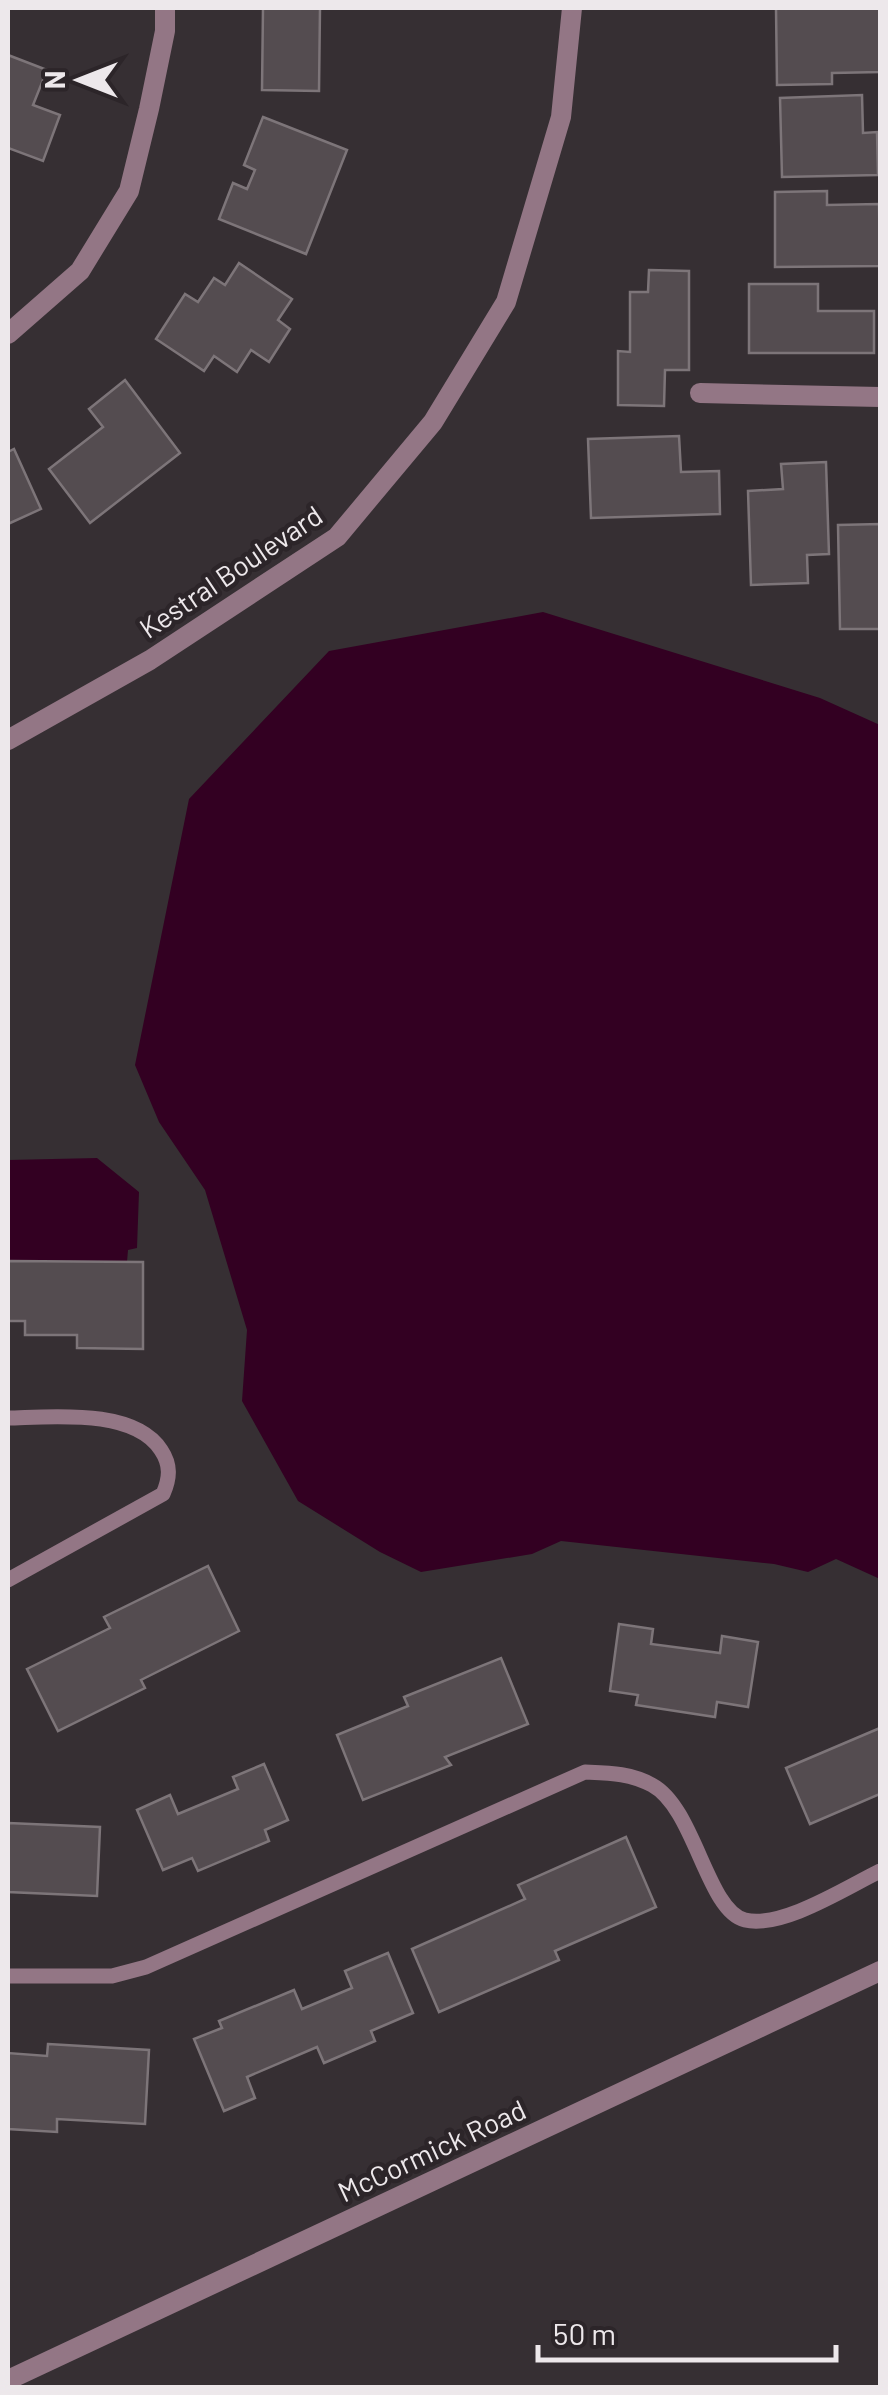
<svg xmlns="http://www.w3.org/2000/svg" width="888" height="2395" font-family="Barlow,sans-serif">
<rect width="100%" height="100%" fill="#362f33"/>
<g fill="#302">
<polygon points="543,612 820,698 880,725 880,1579 836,1559 808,1572 774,1564 561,1541 532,1554 421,1572 380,1552 298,1501 242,1401 247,1330 205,1190 159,1122 135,1065 189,799 329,651"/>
<polygon points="97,1158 139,1192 137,1248 128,1250 127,1262 8,1261 8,1160"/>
</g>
<g fill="#544c50" stroke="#7d7579" stroke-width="2.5">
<polygon points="263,8 320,8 319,91 262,90"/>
<polygon points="776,8 880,8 880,72 832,73 832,84 777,85"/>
<polygon points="8,55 47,70 33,105 60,115 43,161 8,148"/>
<polygon points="862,95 863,133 877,132 878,175 782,177 780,98"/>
<polygon points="263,117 347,150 306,254 219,219 233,183 247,189 255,170 244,165"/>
<polygon points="827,191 827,205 879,204 880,266 775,267 775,192"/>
<polygon points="239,263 292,299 278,320 290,329 269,362 251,350 237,372 214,356 204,371 156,339 185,294 198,302 214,278 225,285"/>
<polygon points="649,270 689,271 689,370 665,370 664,406 618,405 618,351 630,352 630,292 648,292"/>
<polygon points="749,284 818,284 818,311 874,311 874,353 749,353"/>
<polygon points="125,380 180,453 90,523 49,469 103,427 89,409"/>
<polygon points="679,436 681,472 719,471 720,514 591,518 588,439"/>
<polygon points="14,449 41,509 8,524 8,452"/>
<polygon points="826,462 829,554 807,555 808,583 751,585 748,491 783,489 781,464"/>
<polygon points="880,524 880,629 840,629 838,525"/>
<polygon points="8,1261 143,1262 143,1349 77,1348 77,1335 25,1335 25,1321 8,1321"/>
<polygon points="208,1566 239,1631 141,1680 145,1688 58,1731 27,1669 110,1628 104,1617"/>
<polygon points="619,1624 653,1629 651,1644 720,1653 722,1636 758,1642 748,1707 717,1702 715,1717 636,1705 638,1695 610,1691"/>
<polygon points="501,1658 528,1724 445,1757 451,1765 363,1800 337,1735 408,1706 404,1697"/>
<polygon points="880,1728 880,1794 810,1824 786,1768"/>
<polygon points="264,1764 288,1820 265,1830 269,1841 198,1871 192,1858 163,1870 137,1810 170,1795 178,1814 238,1789 233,1777"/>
<polygon points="8,1823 100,1827 97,1896 8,1892"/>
<polygon points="626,1837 656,1907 555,1951 559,1960 439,2012 412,1949 525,1899 518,1885"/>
<polygon points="388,1953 413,2013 371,2031 375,2041 324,2063 317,2047 247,2077 255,2098 224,2111 194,2039 222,2028 219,2021 294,1990 302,2009 352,1988 345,1971"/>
<polygon points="48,2044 149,2050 145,2124 57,2119 57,2132 8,2129 8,2053 47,2056"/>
</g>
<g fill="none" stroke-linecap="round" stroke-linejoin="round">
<g stroke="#937685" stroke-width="15">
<path d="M8 1418C52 1417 134 1408 161 1450 171 1465 170 1478 163 1494L8 1580"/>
<path d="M8 1976H112L146 1967 585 1772C609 1773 630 1773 652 1785 695 1808 707 1911 745 1920 782 1929 847 1887 880 1871"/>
</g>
<g stroke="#937685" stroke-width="20">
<polyline points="8,334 80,271 129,191 149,109 165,31 165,8"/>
<polyline points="700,393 880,397"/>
<polyline points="8,740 150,660 337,537 433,422 506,302 561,117 572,8"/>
</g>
<polyline stroke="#937685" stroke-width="20" points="8,2380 880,1971"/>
</g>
<g text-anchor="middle" stroke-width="9" stroke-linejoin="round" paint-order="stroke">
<g font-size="28" fill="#ede8eb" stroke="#2c2529">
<text transform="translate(231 572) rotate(-34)" y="10">Kestral Boulevard</text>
<text transform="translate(432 2151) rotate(-25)" y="10">McCormick Road</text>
</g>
</g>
<rect width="888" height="2395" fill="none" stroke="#ede8eb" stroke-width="20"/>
<g transform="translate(80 80) rotate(270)" stroke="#2c2529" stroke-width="8" paint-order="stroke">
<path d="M0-8L18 38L0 25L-18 38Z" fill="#ede8eb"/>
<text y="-15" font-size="28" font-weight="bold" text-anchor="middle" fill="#ede8eb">N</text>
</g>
<path d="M538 2345v15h298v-15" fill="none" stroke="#ede8eb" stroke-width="5"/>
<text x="553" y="2345" font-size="30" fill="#ede8eb" stroke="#2c2529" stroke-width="8" paint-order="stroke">50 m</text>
</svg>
